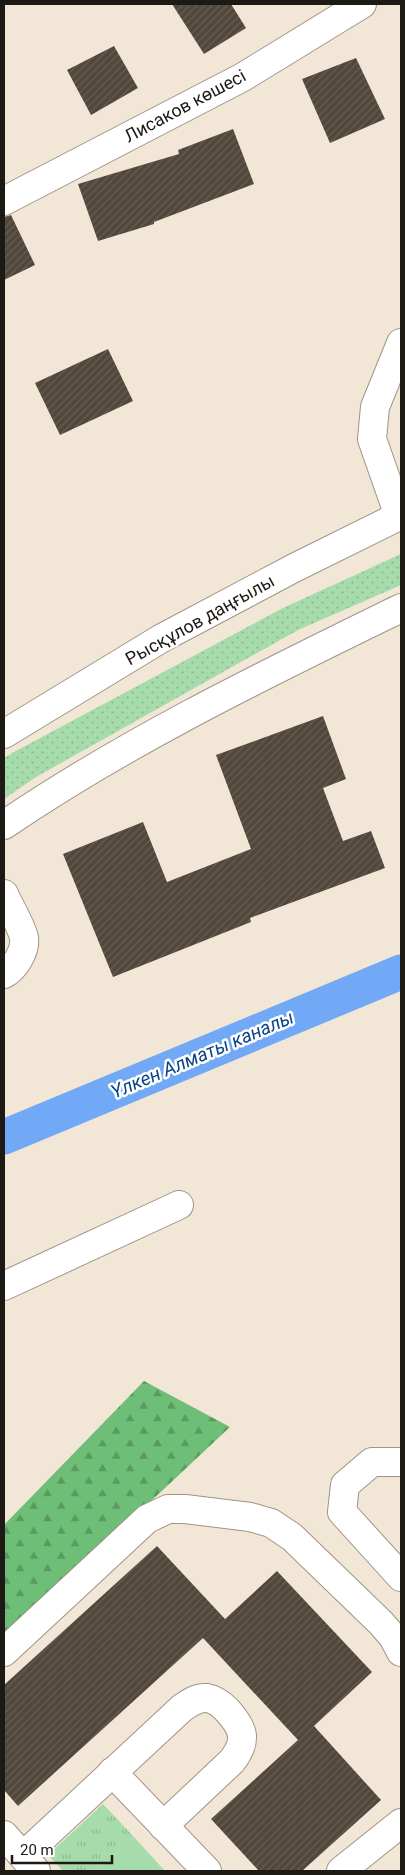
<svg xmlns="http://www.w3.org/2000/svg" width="405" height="1875" font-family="Roboto,sans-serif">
<defs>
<pattern id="grass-dots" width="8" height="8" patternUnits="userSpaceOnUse" patternTransform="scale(1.25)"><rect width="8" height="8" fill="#a6dbab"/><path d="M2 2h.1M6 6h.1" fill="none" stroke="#8ebb92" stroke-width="1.8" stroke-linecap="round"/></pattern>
<pattern id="forest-firs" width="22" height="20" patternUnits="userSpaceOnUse" patternTransform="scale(1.25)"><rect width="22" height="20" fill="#6ebe78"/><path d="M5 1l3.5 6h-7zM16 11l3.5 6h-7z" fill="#5a9a61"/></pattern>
<pattern id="park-tufts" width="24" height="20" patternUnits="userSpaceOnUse" patternTransform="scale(1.25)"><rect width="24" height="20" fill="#a6dbab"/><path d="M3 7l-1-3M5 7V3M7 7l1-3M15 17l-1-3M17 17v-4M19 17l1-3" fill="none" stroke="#8ebb92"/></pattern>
<pattern id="building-hatch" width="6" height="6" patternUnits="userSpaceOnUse" patternTransform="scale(1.25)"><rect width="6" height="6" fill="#51473b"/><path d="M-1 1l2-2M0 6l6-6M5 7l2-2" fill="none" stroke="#665e54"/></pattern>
</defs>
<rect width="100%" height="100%" fill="#f2e6d7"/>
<polygon fill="url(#grass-dots)" points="401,554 401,585 298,630 36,777 4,799 4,758 14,752 283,608"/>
<polygon fill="url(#forest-firs)" points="144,1381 230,1427 4,1639 4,1525"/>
<polygon fill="url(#park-tufts)" points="103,1804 134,1837 96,1871 63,1871 48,1855"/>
<polygon fill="#a6dbab" points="134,1837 165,1871 96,1871"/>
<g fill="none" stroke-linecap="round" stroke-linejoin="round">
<polyline stroke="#71a9f6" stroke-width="35" points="4,1137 401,972"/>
</g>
<g fill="url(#building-hatch)">
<polygon points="172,4 231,4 246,28 204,54"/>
<polygon points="114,46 138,88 91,115 67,70"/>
<polygon points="356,58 385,119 330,143 302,79"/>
<polygon points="233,129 254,184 154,222 154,224 98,241 78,184 179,154 178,150"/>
<polygon points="11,215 35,265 4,280 4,217"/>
<polygon points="108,349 133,401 60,435 35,383"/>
<polygon points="323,716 346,779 323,788 343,841 371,831 385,868 250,918 251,922 113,977 63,854 143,822 167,882 251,849 216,755"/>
<polygon points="157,1546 225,1619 277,1571 372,1672 314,1726 381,1800 302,1871 259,1871 211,1819 298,1740 203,1638 18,1806 4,1790 4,1685"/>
</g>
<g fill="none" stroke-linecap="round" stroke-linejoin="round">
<defs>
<g id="minor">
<polyline points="4,201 243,77 362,4"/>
<polyline points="399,516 372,439 375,407 401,343"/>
<path d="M4 894C9 906 22 927 24 938 26 951 14 969 4 974"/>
<polyline points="4,1286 179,1205"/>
<polyline points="401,1462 372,1462 345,1485 342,1512 401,1577"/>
<polyline points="4,1652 147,1519 168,1509 185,1509 250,1517 271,1523 292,1537 381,1623 393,1637 401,1652"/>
<polyline points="112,1772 207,1871"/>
<polyline points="4,1835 36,1871"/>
<path d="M23 1856 182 1708C189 1703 197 1697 207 1698 214 1699 222 1705 227 1710 244 1729 248 1740 232 1761L163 1826"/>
<polyline points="341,1871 401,1823"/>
</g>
<g id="major">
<polyline points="4,734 162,638 294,568 401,515"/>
<path d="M4 825C129 740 266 674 401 608"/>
</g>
</defs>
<use href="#minor" stroke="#a09487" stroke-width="30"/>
<use href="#major" stroke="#a09487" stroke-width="30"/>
<use href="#minor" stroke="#fff" stroke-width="28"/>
<use href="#major" stroke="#fff" stroke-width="28"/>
</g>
<g text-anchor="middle" stroke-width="5" stroke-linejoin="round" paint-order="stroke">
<g font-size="18" fill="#1d1914" stroke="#fff">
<text transform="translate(185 106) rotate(-28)" y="6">Лисаков көшесі</text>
<text transform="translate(200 620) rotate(-29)" y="6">Рысқұлов даңғылы</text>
</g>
<g font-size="19" font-style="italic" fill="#0b4387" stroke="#fff">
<text transform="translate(202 1054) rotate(-23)" y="7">Үлкен Алматы каналы</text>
</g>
</g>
<rect width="405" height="1875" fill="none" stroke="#1d1914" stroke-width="10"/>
<path d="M12 1855v8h100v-8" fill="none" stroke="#1d1914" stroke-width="2.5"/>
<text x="20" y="1855" font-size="15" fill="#1d1914" stroke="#ffffff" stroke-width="4" paint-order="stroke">20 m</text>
</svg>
